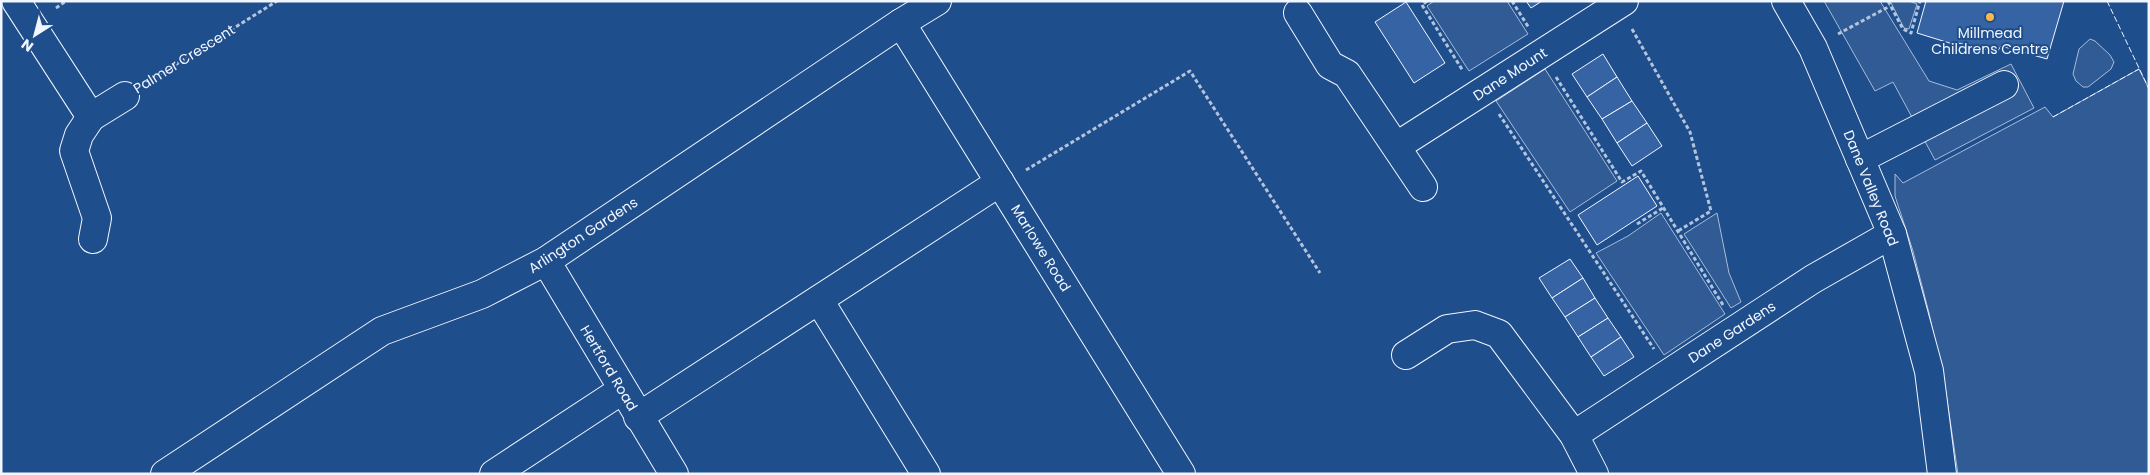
<svg xmlns="http://www.w3.org/2000/svg" width="2150" height="475" font-family="Poppins,sans-serif">
<rect width="100%" height="100%" fill="#1f4e8c"/>
<g fill="#305b95" stroke="#a8bbd7">
<polygon points="1434,1 1507,1 1528,34 1469,71 1427,6"/>
<polygon points="1824,1 1880,1 1929,81 1957,90 2011,64 2034,108 1935,160 1893,82 1875,91"/>
<polygon points="1890,1 1909,1 1917,4 1909,29 1904,28"/>
<polygon points="2090,39 2095,41 2110,55 2114,62 2111,69 2088,87 2083,87 2076,81 2073,74 2079,49"/>
<polygon points="1545,69 1617,181 1570,212 1496,101"/>
<polygon points="2139,69 2149,89 2149,474 1958,474 1946,393 1929,313 1913,251 1895,196 1895,174 1903,183 2045,107 2053,117"/>
<polygon points="1661,213 1725,314 1664,355 1596,253 1628,236"/>
<polygon points="1717,213 1729,273 1741,302 1731,308 1684,234"/>
</g>
<g fill="#3563a3" stroke="#f2f6ff">
<polygon points="1526,1 1542,1 1531,8"/>
<polygon points="1926,1 2064,1 2047,59 2001,46 1997,52 1958,43 1956,45 1917,33"/>
<polygon points="1406,2 1445,63 1414,83 1375,22"/>
<polygon points="1603,54 1617,77 1587,97 1572,74"/>
<polygon points="1617,77 1632,101 1602,119 1587,97"/>
<polygon points="1632,101 1647,123 1617,143 1602,119"/>
<polygon points="1647,123 1662,146 1632,166 1617,143"/>
<polygon points="1638,176 1657,206 1597,245 1578,215"/>
<polygon points="1570,259 1583,278 1552,298 1539,278"/>
<polygon points="1583,278 1595,298 1565,317 1552,298"/>
<polygon points="1595,298 1608,318 1578,337 1565,317"/>
<polygon points="1608,318 1621,337 1591,357 1578,337"/>
<polygon points="1621,337 1634,357 1604,376 1591,357"/>
</g>
<g fill="none" stroke-linecap="round" stroke-linejoin="round">
<defs>
<g id="minor">
<polyline points="16,1 91,117 125,96"/>
<polyline points="1786,1 1813,48 1892,234 1929,371 1942,474"/>
<polyline points="1298,13 1330,65 1347,74 1423,187"/>
<polyline points="901,23 1181,474"/>
<polyline points="91,117 79,135 74,151 97,218 93,239"/>
<polyline points="1397,146 1624,1"/>
<polyline points="1860,159 2004,85"/>
<polyline points="546,261 674,474"/>
<polyline points="819,300 926,474"/>
<polyline points="1406,355 1447,329 1475,325 1499,334 1574,435 1594,474"/>
<polyline points="638,417 1000,182"/>
<polyline points="1574,435 1813,279 1892,234"/>
<polyline points="165,474 382,331 482,294 546,261 901,23 937,1"/>
<polyline points="494,474 622,390"/>
</g>
</defs>
<use href="#minor" stroke="#f2f6ff" stroke-width="30"/>
<g stroke="#b3c4dc" stroke-width="3" stroke-dasharray="4 2.5" stroke-linecap="butt">
<polyline points="1427,1 1422,5 1463,71"/>
<polyline points="1512,1 1529,28"/>
<polyline points="1888,1 1903,29 1911,33 1920,1"/>
<polyline points="56,8 66,1"/>
<polyline points="1632,29 1690,132 1711,211 1678,231"/>
<polyline points="1838,34 1890,6"/>
<polyline points="1556,77 1622,182 1641,171 1723,305"/>
<polyline points="148,82 277,1"/>
<polyline points="1499,114 1654,349"/>
<polyline points="1026,170 1190,71 1320,273"/>
<polyline points="1637,224 1663,208"/>
</g>
<use href="#minor" stroke="#1f4e8c" stroke-width="28"/>
<g stroke="#f2f6ff" stroke-width="1" stroke-dasharray="6 2.5" stroke-linecap="butt">
<polyline points="2107,1 2149,89"/>
<polyline points="2053,117 2139,69"/>
</g>
</g>
<circle fill="#ffb74d" stroke="#1f4e8c" stroke-width="2" cx="1990" cy="17" r="5"/>
<g text-anchor="middle" stroke-width="4" stroke-linejoin="round" paint-order="stroke">
<g font-size="14" fill="#f2f6ff" stroke="#1f4e8c">
<text x="1990" y="38">Millmead<tspan x="1990" dy="16">Childrens Centre</tspan></text>
</g>
<g font-size="14" fill="#f2f6ff" stroke="#1f4e8c">
<text transform="translate(184 59) rotate(-32)" y="5">Palmer Crescent</text>
<text transform="translate(1510 74) rotate(-33)" y="5">Dane Mount</text>
<text transform="translate(1871 188) rotate(68)" y="5">Dane Valley Road</text>
<text transform="translate(583 235) rotate(-33)" y="5">Arlington Gardens</text>
<text transform="translate(1041 248) rotate(58)" y="5">Marlowe Road</text>
<text transform="translate(1732 332) rotate(-33)" y="5">Dane Gardens</text>
<text transform="translate(609 368) rotate(59)" y="5">Hertford Road</text>
</g>
</g>
<rect width="2150" height="475" fill="none" stroke="#f2f6ff" stroke-width="5"/>
<g transform="translate(35 35) rotate(216)" stroke="#1f4e8c" stroke-width="4" paint-order="stroke">
<path d="M0-4L9 19L0 12L-9 19Z" fill="#f2f6ff"/>
<text y="-8" font-size="14" font-weight="bold" text-anchor="middle" fill="#f2f6ff">N</text>
</g>
</svg>
